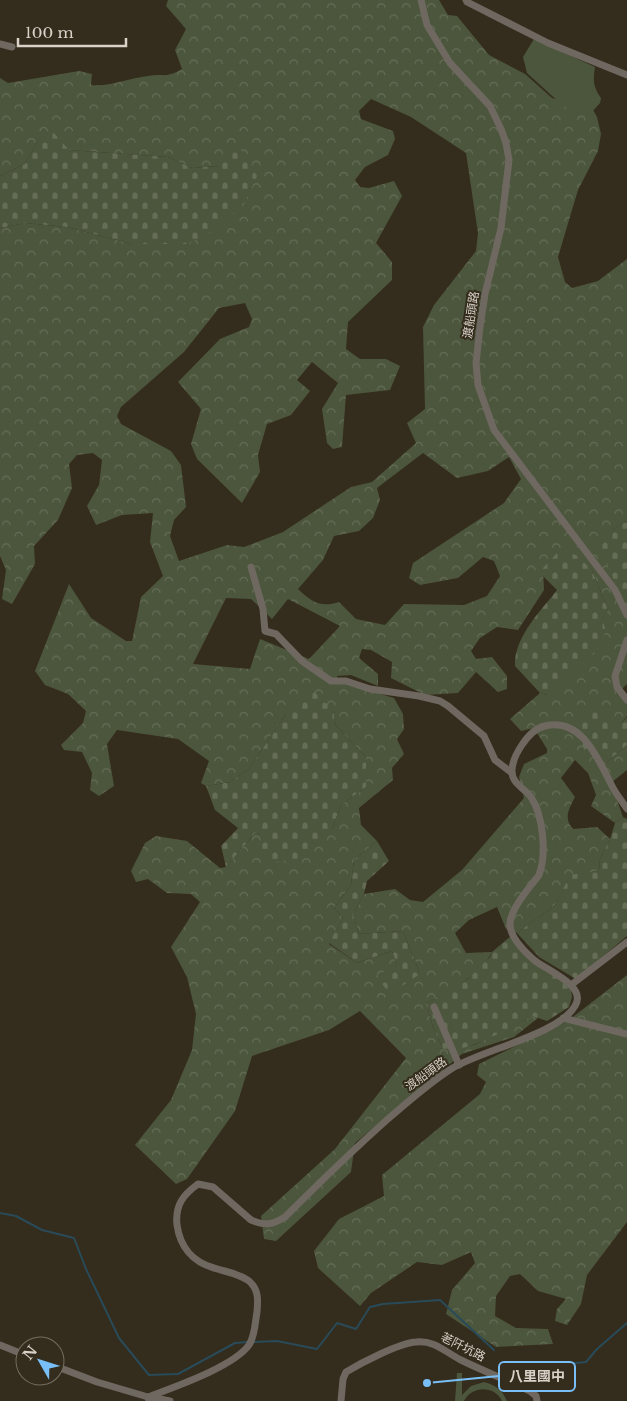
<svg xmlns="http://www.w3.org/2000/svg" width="627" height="1401" font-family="'Libre Baskerville','Noto Sans TC',serif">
<defs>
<pattern id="forest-crowns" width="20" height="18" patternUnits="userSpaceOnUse" patternTransform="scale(1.25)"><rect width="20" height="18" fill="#4c563c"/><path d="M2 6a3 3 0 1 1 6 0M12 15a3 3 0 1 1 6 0" fill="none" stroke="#656d57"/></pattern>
<pattern id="cemetery-stones" width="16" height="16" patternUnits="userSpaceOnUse" patternTransform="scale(1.25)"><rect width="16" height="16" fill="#4c563c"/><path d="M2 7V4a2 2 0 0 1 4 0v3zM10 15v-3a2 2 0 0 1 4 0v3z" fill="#656d57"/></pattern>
</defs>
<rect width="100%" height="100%" fill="#342c1c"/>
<g fill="url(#forest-crowns)" fill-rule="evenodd">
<path d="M168 0H439L448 15 457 16 489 55 525 74 552 98 593 110 597 117 601 134 598 151 578 190 558 257 565 282 572 288 598 281 627 259V521L612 530 627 609V684L620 691 627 695V716L621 723 602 766 627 745V770L611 783 623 817 615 823 591 806 596 795 588 773 575 760 561 778 575 797C569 809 563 818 573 829L597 827 610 839 600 859 599 871 570 876 555 905 517 933 506 929 497 907 469 920 455 933 466 953 492 952C480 977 449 990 426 1004L433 1027 443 1049 474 1045 532 1016 538 1018 514 1037 462 1054 355 1143 351 1172 276 1241 264 1239 261 1216 335 1149 406 1058 360 1011 329 1030 252 1056 235 1111 187 1179 176 1184 135 1145 171 1100 192 1050 196 1014 187 977 171 947 200 902 191 894 167 893 148 879 136 882 131 871 145 843 156 836 187 841 220 868 226 867 255 833 261 834V859L332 829 341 805 366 787V757L336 726 333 710 286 714 249 769 230 782 206 786 201 783 209 761 178 739 117 730 107 744 114 786 99 796 90 790 92 773 82 752 64 750 61 745 83 723 86 711 68 694 45 685 35 671 69 584 91 618 126 641H132L141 597 163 576 150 542 153 513 122 515 96 525 87 506 99 485 102 460 93 453 77 455 69 464 72 488 58 520 34 546 35 564 12 604 2 599 6 570 0 556V228L26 223 67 227 132 244 220 166 192 168 168 157 69 150 38 141 25 164 0 176V78L8 83 79 71 92 74 91 85C111 87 128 78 148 76 165 73 165 79 182 69L175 50 186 29 166 6ZM371 99 411 117 466 153 478 233 476 251 434 305 423 327 425 409 407 423 416 443 372 482 351 487 283 532 244 547 227 545 179 561 170 536 174 520 186 507 181 465 171 451 121 424 117 416 121 407 184 352 219 308 245 303 252 319 249 327 220 339 178 382 201 409 191 444 197 459 242 503 260 472 258 455 267 424 291 415 310 391 297 380 312 362 338 383 322 409 327 443 333 449 342 447 346 395 390 390 400 366 386 359H360L346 349 348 322 392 280V262L376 243 402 196 394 181 369 188 360 187 355 180 365 167 388 155 395 139 393 131 361 119 359 111ZM423 453 457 478 488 471 509 457 521 479 504 503 413 563 409 578 420 585 458 578 483 557 494 561 500 576 487 596 464 605 404 604 385 625 356 619 339 602C320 608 312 602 298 589L323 560 334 536 359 531 373 518 380 500 377 488ZM543 568 592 570 608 610 547 695 540 693 510 719 521 731 534 728 547 749V753L524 764 519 777 524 798 462 870 423 902 410 900 395 889 364 894 353 915 359 934 403 931 420 974 397 965 392 951 357 963 329 944 343 918 334 908 351 885 354 860 377 841 361 825 359 808 393 780 392 768 404 754 397 739 404 729 403 714 394 698 337 681V676L351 675 378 686V674L359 658 362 649 371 650 392 662 391 678 425 695 458 693 476 672 498 692 507 689V676L492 657 476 659 471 651 480 638 497 627 518 630 544 590ZM226 598 251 599 272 619 288 599 340 626 309 659 260 639 250 669 193 664Z"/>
<polygon points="627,975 627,1222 587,1275 581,1304 567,1325 555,1321 557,1309 566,1299 538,1291 520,1274 510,1276 496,1296 495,1316 516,1328 548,1329 553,1344 496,1347 446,1314 452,1290 475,1263 471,1252 442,1265 417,1262 371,1293 360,1306 318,1268 314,1251 339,1219 384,1196 382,1175 480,1094 486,1082 477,1075 479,1064 569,1020"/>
</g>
<g fill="url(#cemetery-stones)">
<polygon points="52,131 69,150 168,157 192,168 220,166 239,147 257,176 243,206 202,238 185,244 132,244 67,227 26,223 0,228 0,176 25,164 38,141"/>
<polygon points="627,521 627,609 600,549 612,530"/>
<path d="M559 551 576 555 592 570 608 610 602 619 606 631 596 652 547 695 540 693 515 666C514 637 540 612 557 590L543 576V568Z"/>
<polygon points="311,689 333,710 336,726 366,757 366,787 341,805 332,829 305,858 266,863 261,859 261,834 255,833 226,867 221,846 238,828 215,810 206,786 230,782 249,769 286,714 305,690"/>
<polygon points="595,709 621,723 627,717 627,745 602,766 580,744 573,727"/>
<polygon points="623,817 627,819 627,936 576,979 539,957 517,933 555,905 570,875 599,871 600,859 610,839 615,823"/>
<polygon points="377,841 389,861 367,881 364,894 353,915 359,934 403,931 420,974 390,994 376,976 397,965 392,951 357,963 329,943 343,918 334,908 351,885 354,860"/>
<path d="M512 935 536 959 571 989 572 997 569 1007 547 1021 532 1016C510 1027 467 1054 443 1049L433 1027 426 1004 468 979 490 957 492 952Z"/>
</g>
<g fill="#4c563c">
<path d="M534 39 595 67C593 80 593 87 601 98L600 103 592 112 580 114 562 105 527 73 523 57Z"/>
<path d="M457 1373H462V1395L471 1386 484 1382C496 1385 502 1390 507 1401H502C494 1385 472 1386 464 1401H455Z"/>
</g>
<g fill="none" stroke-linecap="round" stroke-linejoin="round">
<g stroke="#294b59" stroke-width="2">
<polyline points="0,1213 16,1216 42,1230 74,1238 86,1269 119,1338 149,1375 178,1374 235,1343 248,1342"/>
<polyline points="253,1342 277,1341 317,1349 337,1323 356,1329 370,1307 383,1304 440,1300 494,1350"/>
<polyline points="514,1366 529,1377 556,1365 586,1362 597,1349 627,1323"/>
</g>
<g stroke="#6e6861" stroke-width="7">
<polyline points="421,0 427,25 450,63 490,106 501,129 506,143 509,160 501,228 485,294 480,327 476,363 478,385 494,430 615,590 627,615"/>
<polyline points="466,0 467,2 548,43 627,75"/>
<polyline points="0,44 12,47"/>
<polyline points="251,567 263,609 265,631 276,634 302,661 331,681 346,681 370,689 419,696 440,701 448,706 484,736 495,760 512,773"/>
<polyline points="627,640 615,676 617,687 627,700"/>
<polyline points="571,985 627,942"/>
<polyline points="434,1007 459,1065"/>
<polyline points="563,1018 627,1034"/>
<polyline points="0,1345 25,1355"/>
<polyline points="55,1366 97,1382 148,1397 149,1401"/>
<path d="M148 1397C174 1387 233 1367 249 1345 255 1336 255 1323 257 1312 258 1300 259 1290 249 1281 238 1273 226 1272 214 1268 192 1262 180 1246 177 1225 175 1205 183 1195 198 1184L213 1187 251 1220C265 1226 272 1225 285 1217 319 1183 353 1150 389 1118 409 1101 429 1083 451 1069 481 1050 558 1035 575 1006 588 986 546 970 534 960 525 952 509 937 510 923 511 908 530 887 539 875 547 854 543 815 531 797 525 789 513 784 512 773 511 757 529 729 545 726 582 717 598 759 612 786 616 794 622 801 627 809"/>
<polyline points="149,1397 170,1401"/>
<path d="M341 1401 343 1379 346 1372C361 1363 399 1343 416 1342 435 1340 445 1352 461 1360 483 1371 507 1380 530 1391L536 1396 537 1401"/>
</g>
</g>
<g text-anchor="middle" stroke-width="4" stroke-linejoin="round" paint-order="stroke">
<g font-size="12" fill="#d8d2c8" stroke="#342c1c">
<text transform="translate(471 315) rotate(-81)" y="4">渡船頭路</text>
<text transform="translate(426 1074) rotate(-36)" y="4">渡船頭路</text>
<text transform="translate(463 1347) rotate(27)" y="4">荖阡坑路</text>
</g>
</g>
<path fill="none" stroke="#78bff7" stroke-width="2" d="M427 1383L499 1376"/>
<circle fill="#78bff7" stroke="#342c1c" stroke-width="2" cx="427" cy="1383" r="5"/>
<rect fill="#342c1c" stroke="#78bff7" stroke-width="2" x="499" y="1362" width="76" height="29" rx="5"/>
<g font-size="14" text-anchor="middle" font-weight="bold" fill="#d8d2c8">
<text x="537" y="1381">八里國中</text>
</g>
<g transform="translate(40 1361) rotate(309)"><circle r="24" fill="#342c1c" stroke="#766e61"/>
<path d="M0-4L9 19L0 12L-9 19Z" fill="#78bff7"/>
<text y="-8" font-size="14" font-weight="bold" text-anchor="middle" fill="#d8d2c8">N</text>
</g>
<path d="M18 38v8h108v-8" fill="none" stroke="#d8d2c8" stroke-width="2.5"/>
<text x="25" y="38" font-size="15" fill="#d8d2c8" stroke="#342c1c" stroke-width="4" paint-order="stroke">100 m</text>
</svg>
